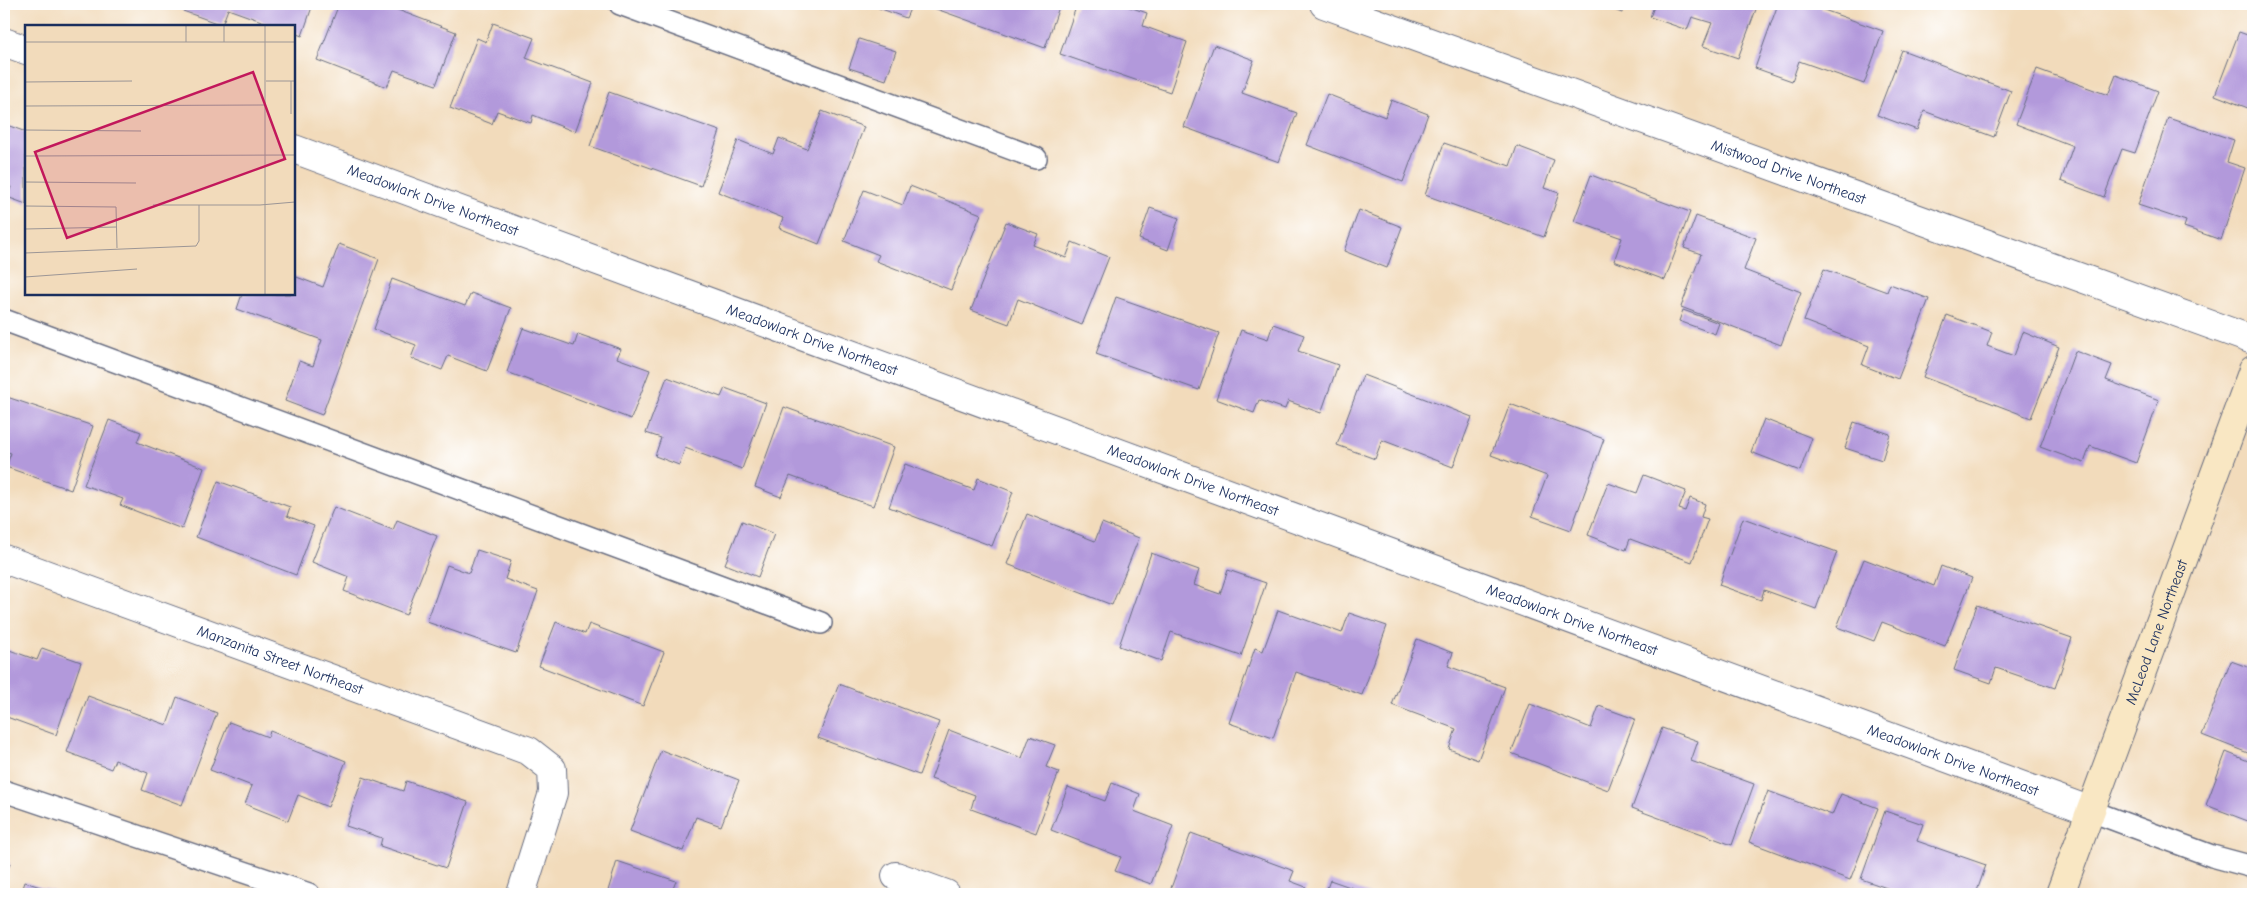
<svg xmlns="http://www.w3.org/2000/svg" width="2257" height="898" font-family="'Comic Neue',sans-serif">
<rect width="100%" height="100%" fill="#fff"/>
<filter id="ink" filterUnits="userSpaceOnUse"><feTurbulence type="fractalNoise" baseFrequency=".02" numOctaves="2"/><feDisplacementMap in="SourceGraphic" scale="10" xChannelSelector="R" yChannelSelector="G"/><feConvolveMatrix kernelMatrix="1 2 1 2 8 2 1 2 1" color-interpolation-filters="sRGB"/></filter>
<filter id="wash" filterUnits="userSpaceOnUse"><feTurbulence type="fractalNoise" baseFrequency=".0096" numOctaves="4" result="noise"/><feDisplacementMap in="SourceGraphic" scale="20" xChannelSelector="R" yChannelSelector="G"/><feGaussianBlur stdDeviation="1.12" result="paint"/><feColorMatrix in="noise" values="0 0 0 0 0 0 0 0 0 0 0 0 0 0 0 0 0 1.4 0 .05"/><feComposite in="paint" operator="in"/></filter>
<g filter="url(#wash)">
<rect width="100%" height="100%" fill="#f2dbbb"/>
<g id="blocks">
<g fill="#b299db">
<polygon points="185,4 313,4 302,36 294,33 294,26 275,26 228,9 222,25 183,11"/>
<polygon points="339,4 382,4 456,32 436,85 394,70 387,87 317,60"/>
<polygon points="868,4 912,4 906,18"/>
<polygon points="929,4 1060,4 1045,48 928,6"/>
<polygon points="1077,4 1121,4 1147,13 1143,26 1187,42 1170,92 1060,54"/>
<polygon points="1598,4 1625,4 1622,13"/>
<polygon points="1655,4 1758,4 1738,58 1703,46 1712,23 1692,17 1687,30 1650,17"/>
<polygon points="1778,4 1823,4 1821,9 1883,31 1864,84 1799,61 1792,81 1755,68"/>
<polygon points="493,23 534,38 526,58 593,83 575,132 533,115 531,123 497,111 492,124 450,108 477,38 486,42"/>
<polygon points="2239,32 2253,37 2253,110 2215,95"/>
<polygon points="859,39 896,51 886,80 849,68"/>
<polygon points="1214,45 1254,60 1242,93 1297,113 1279,162 1184,127"/>
<polygon points="1902,50 2011,91 1994,137 1924,111 1917,130 1877,115"/>
<polygon points="2037,69 2108,95 2116,75 2158,91 2135,153 2122,149 2104,197 2061,181 2073,146 2016,124"/>
<polygon points="609,92 720,131 701,186 590,146"/>
<polygon points="1327,94 1385,117 1391,100 1428,114 1403,182 1307,145"/>
<polygon points="822,111 864,127 819,244 779,228 783,218 718,192 738,140 773,154 779,138 807,149"/>
<polygon points="2168,118 2234,140 2227,162 2245,168 2221,240 2184,227 2186,221 2138,205"/>
<polygon points="4,124 26,132 26,204 7,197 11,187 4,184"/>
<polygon points="1444,143 1510,166 1517,146 1554,160 1544,188 1559,193 1544,237 1425,195"/>
<polygon points="1591,175 1690,212 1665,280 1614,261 1622,238 1574,221"/>
<polygon points="910,186 981,214 951,290 876,261 879,255 844,241 864,190 903,205"/>
<polygon points="1150,208 1179,218 1168,250 1139,239"/>
<polygon points="1359,210 1402,227 1387,268 1344,251"/>
<polygon points="1696,216 1756,238 1744,270 1801,292 1781,345 1681,307 1701,254 1684,248"/>
<polygon points="1006,222 1038,234 1033,245 1066,258 1072,242 1109,257 1082,325 1018,299 1009,324 971,310"/>
<polygon points="339,244 379,259 322,415 285,401 299,361 313,366 322,340 237,309 242,294 294,294 294,276 323,287"/>
<polygon points="1824,269 1887,292 1890,284 1929,299 1898,379 1862,365 1869,346 1804,321"/>
<polygon points="392,279 465,306 471,293 511,308 487,371 448,356 442,370 411,358 416,345 374,329"/>
<polygon points="1116,297 1219,333 1199,390 1096,354"/>
<polygon points="1683,310 1719,323 1715,334 1679,321"/>
<polygon points="1947,315 1992,332 1987,346 2014,356 2023,332 2059,347 2031,418 1923,377"/>
<polygon points="1273,324 1304,335 1298,351 1338,365 1321,413 1288,401 1285,409 1259,400 1254,413 1216,399 1241,330 1268,339"/>
<polygon points="523,328 574,346 578,334 621,349 617,358 650,370 631,419 507,372"/>
<polygon points="2075,351 2112,365 2106,380 2159,400 2136,463 2090,446 2084,463 2040,447"/>
<polygon points="1363,375 1472,417 1453,467 1382,440 1375,459 1337,445"/>
<polygon points="667,377 721,397 725,388 766,403 742,469 685,448 679,465 655,456 661,438 646,433"/>
<polygon points="4,396 93,426 71,490 6,467 11,453 4,451"/>
<polygon points="1510,404 1604,439 1571,530 1532,516 1547,476 1491,455"/>
<polygon points="784,407 894,447 873,506 790,476 781,497 755,487"/>
<polygon points="1764,419 1812,438 1800,471 1751,452"/>
<polygon points="109,420 141,432 137,442 204,468 182,529 120,505 123,499 84,485"/>
<polygon points="1854,422 1890,434 1882,460 1845,448"/>
<polygon points="905,464 974,490 978,478 1013,492 992,546 889,507"/>
<polygon points="1644,475 1686,491 1679,509 1685,511 1690,498 1705,504 1701,517 1708,519 1692,562 1630,539 1626,550 1588,535 1608,483 1637,493"/>
<polygon points="218,481 290,507 287,516 314,526 296,575 196,537"/>
<polygon points="334,507 393,530 397,520 437,536 406,615 344,591 349,577 312,562"/>
<polygon points="1027,514 1095,541 1102,523 1139,538 1112,605 1007,564"/>
<polygon points="1743,518 1837,552 1816,609 1764,590 1761,600 1719,585"/>
<polygon points="742,521 774,534 758,577 725,564"/>
<polygon points="477,550 511,561 505,579 538,591 516,653 427,622 447,565 469,573"/>
<polygon points="1151,553 1199,570 1194,585 1220,594 1228,570 1266,583 1241,656 1171,632 1161,661 1119,646"/>
<polygon points="1864,559 1934,586 1941,566 1972,578 1945,646 1882,622 1874,641 1837,627"/>
<polygon points="1977,605 2072,638 2055,688 1996,668 1991,683 1954,670"/>
<polygon points="1278,610 1342,633 1349,613 1387,626 1362,695 1296,672 1273,738 1229,723 1255,648 1263,651"/>
<polygon points="556,622 585,634 589,624 664,652 643,706 539,666"/>
<polygon points="1417,639 1453,653 1448,666 1505,687 1478,760 1449,749 1456,729 1392,705"/>
<polygon points="4,648 37,660 42,648 81,662 56,735 4,716"/>
<polygon points="2231,661 2253,669 2253,755 2202,735"/>
<polygon points="839,684 939,722 919,775 818,738"/>
<polygon points="88,696 167,725 177,697 217,713 182,805 142,790 148,773 115,760 111,769 67,752"/>
<polygon points="1530,704 1591,728 1599,706 1635,719 1608,790 1511,753"/>
<polygon points="229,722 268,737 270,731 346,761 328,807 298,795 288,821 245,804 252,786 210,770"/>
<polygon points="1662,728 1698,741 1691,761 1754,784 1732,845 1632,808"/>
<polygon points="949,730 1022,758 1030,736 1055,745 1046,767 1059,772 1036,833 971,809 975,795 931,779"/>
<polygon points="661,750 739,780 721,826 696,817 683,851 630,831"/>
<polygon points="2226,752 2253,763 2253,823 2206,805"/>
<polygon points="363,777 403,791 406,781 468,802 446,868 380,846 382,838 346,826"/>
<polygon points="1112,783 1140,794 1134,811 1173,826 1151,884 1115,871 1121,857 1051,830 1068,787 1105,801"/>
<polygon points="1768,791 1832,815 1841,794 1878,808 1850,880 1749,842"/>
<polygon points="1885,811 1923,824 1917,841 1986,865 1976,894 1904,894 1861,879"/>
<polygon points="1191,833 1294,871 1290,881 1306,887 1304,894 1188,894 1171,888"/>
<polygon points="4,861 10,863 4,881"/>
<polygon points="617,861 676,881 671,894 607,894"/>
<polygon points="1330,880 1370,894 1325,894"/>
<polygon points="25,882 62,894 21,894"/>
</g>
</g>
</g>
<g filter="url(#ink)">
<use href="#blocks" fill-opacity="0" stroke="#666b7f" stroke-width="1"/>
<g fill="none" stroke-linecap="round" stroke-linejoin="round">
<defs>
<g id="lane">
<polyline points="620,4 1036,158"/>
<polyline points="4,320 821,623"/>
<polyline points="4,791 309,894"/>
<polyline points="2091,811 2212,856 2253,867"/>
</g>
<g id="street">
<path id="s1" d="M1324 4 2253 340"/>
<polyline points="4,42 26,50"/>
<path id="s2" d="M294 149 2091 811"/>
<path id="s3" d="M4 559 529 751 552 769 553 793 521 894"/>
<polyline points="896,876 946,894"/>
</g>
<g id="secondary">
<path id="s4" d="M2060 894 2253 370"/>
</g>
</defs>
<use href="#lane" stroke="#666b7f" stroke-width="24"/>
<use href="#street" stroke="#666b7f" stroke-width="30"/>
<use href="#secondary" stroke="#666b7f" stroke-width="30"/>
<use href="#lane" stroke="#fff" stroke-width="21"/>
<use href="#street" stroke="#fff" stroke-width="28"/>
<use href="#secondary" stroke="#f9e7c3" stroke-width="28"/>
</g>
</g>
<g text-anchor="middle" stroke-width="4.5" stroke-linejoin="round" paint-order="stroke">
<g font-size="15" fill="#1b2f5e" stroke="#fff">
<text dy="5" stroke="none"><textPath href="#s1" startOffset="494">Mistwood Drive Northeast</textPath></text>
<text dy="5" stroke="none"><textPath href="#s2" startOffset="148">Meadowlark Drive Northeast</textPath></text>
<text dy="5" stroke="none"><textPath href="#s2" startOffset="552">Meadowlark Drive Northeast</textPath></text>
<text dy="5" stroke="none"><textPath href="#s2" startOffset="958">Meadowlark Drive Northeast</textPath></text>
<text dy="5" stroke="none"><textPath href="#s2" startOffset="1362">Meadowlark Drive Northeast</textPath></text>
<text dy="5" stroke="none"><textPath href="#s4" startOffset="279">McLeod Lane Northeast</textPath></text>
<text dy="5" stroke="none"><textPath href="#s3" startOffset="294">Manzanita Street Northeast</textPath></text>
<text dy="5" stroke="none"><textPath href="#s2" startOffset="1768">Meadowlark Drive Northeast</textPath></text>
</g>
</g>
<g transform="translate(25 25)">
<rect width="270" height="270" fill="#f2dbbb"/>
<path fill="none" stroke="#9c9696" stroke-width="1" d="M161 0V17M0 17H270M199 17V0M241 56H270M266 56V89M0 57 107 56M0 81 241 80M0 105 116 106M0 131 270 130M0 157 111 158M128 180H235L270 177M0 181 91 182 92 223M0 204 92 202M0 228 171 221 174 216V180M0 252 112 244M240 270V0"/>
<path fill="#c2185b" fill-opacity="0.15" stroke="#c2185b" stroke-width="2.5" d="M228 47 260 134 42 213 10 127Z"/>
<rect width="270" height="270" fill="none" stroke="#1b2f5e" stroke-width="2.5"/>
</g>
<rect width="2257" height="898" fill="none" stroke="#fff" stroke-width="20"/>
</svg>
